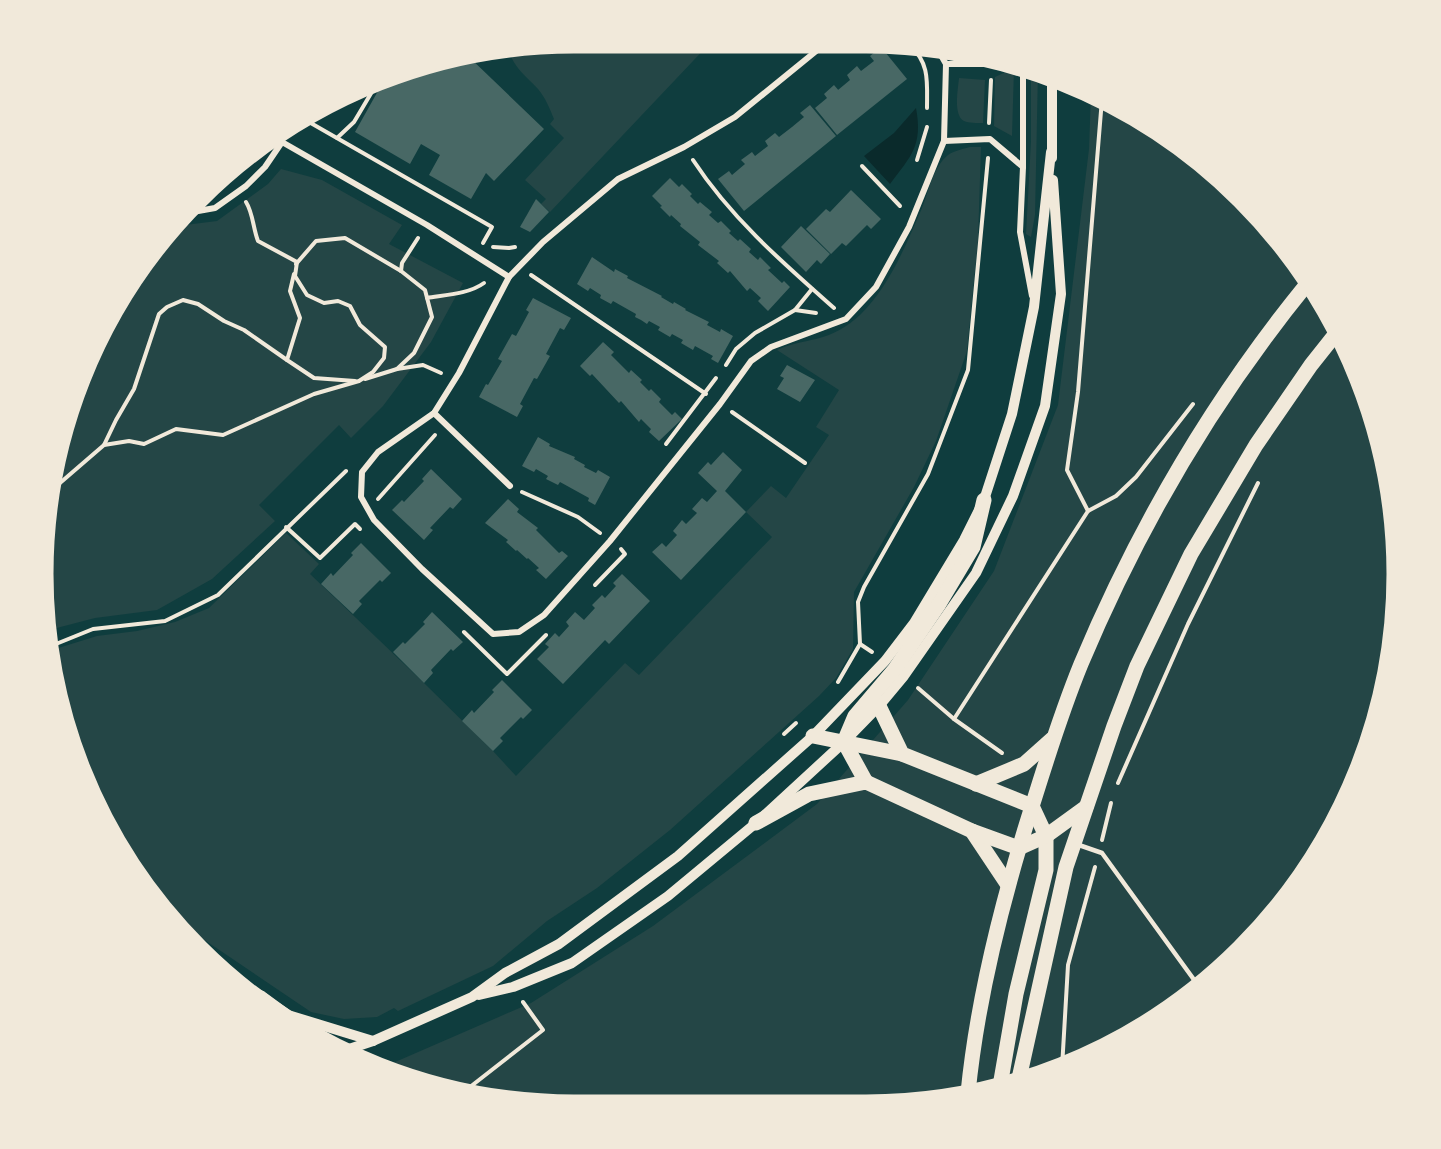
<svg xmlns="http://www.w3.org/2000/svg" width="1441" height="1149" font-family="'Source Sans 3',sans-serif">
<rect width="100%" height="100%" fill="#0f3d3e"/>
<g fill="#244646">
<path d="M575 42H711L550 212 541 204 546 199 525 180 564 138 550 124 554 119C550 109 545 97 538 89 526 76 514 68 509 51Z"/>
<polygon points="1014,68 1012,136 994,126 995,77"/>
<polygon points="1031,69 1038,70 1035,215 1031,237 1026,234 1031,141"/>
<path d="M959 78 985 80 983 123C977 123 969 123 964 121 953 115 958 89 959 78Z"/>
<polygon points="1091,94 1133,114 1217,174 1328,309 1371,404 1394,505 1398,610 1381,713 1344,810 1289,899 1217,975 1132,1036 1037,1079 902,1106 574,1107 471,1097 379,1069 531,1003 653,926 817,804 908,700 994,571 1058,405 1089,149"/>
<path d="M970 147H981L978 240 967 351 936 441 914 487 854 592 853 649 836 678 819 696 670 830 597 888 547 921 493 966 398 1011 394 1008 377 1017 344 1019 311 1012 166 914 113 840 60 712 52 650 97 636 137 631 175 622 209 608 286 533 319 564 310 574 424 683 493 751 516 776 625 663 639 675 772 537 746 512 771 486 786 498 829 435 816 427 839 390 777 350C789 344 803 342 816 339 833 335 847 327 860 315 889 287 906 245 922 208 929 191 933 167 948 155 954 151 963 149 970 147Z"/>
<polygon points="281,169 322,180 402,225 389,244 463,283 431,342 383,406 351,438 339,425 259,505 275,521 212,579 157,610 95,618 49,630 42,574 60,436 114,308 177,226 217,221 268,184"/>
</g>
<path fill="#0a2a2b" d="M916 108C923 146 911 156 890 184L864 156 894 133Z"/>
<g fill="#486865">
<polygon points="881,47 907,79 837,135 815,108 827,98 824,94 834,85 852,106 838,90 850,80 847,75 857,66 861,71 874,61 870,56"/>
<polygon points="468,56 544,129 494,181 486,173 471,199 429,175 440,155 421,144 410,164 355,132 383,82 437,60"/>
<polygon points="810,105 836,136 744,211 718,179 729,171 732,175 745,164 741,160 752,152 755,156 768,146 765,141 775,133 779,137 792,127 804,117 800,113"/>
<polygon points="670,178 679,187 682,184 692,194 690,196 698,204 700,202 712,212 709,215 718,223 721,221 731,231 729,233 738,241 740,239 751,249 749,252 758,260 760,257 771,268 768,270 782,283 784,281 790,287 768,311 758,301 761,298 750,288 747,291 730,271 728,273 717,263 719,261 698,245 700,242 680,226 681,224 671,215 670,217 660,207 662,206 652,196"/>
<polygon points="851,190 881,219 871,229 867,225 846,246 842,243 831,254 806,229 826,209 830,212"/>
<polygon points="536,199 549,212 530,232 520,227"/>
<polygon points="801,226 830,254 821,264 817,260 806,272 781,247"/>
<polygon points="592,257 614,272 615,269 628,276 627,278 662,296 661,297 673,304 674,302 686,309 685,310 709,322 707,325 720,332 721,329 733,336 718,363 711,359 713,356 695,346 693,350 681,343 683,340 672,334 670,337 658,330 660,327 649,321 647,324 641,320 635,317 636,314 613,301 611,304 600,298 601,295 590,288 588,291 577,284"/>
<polygon points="533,298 571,318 564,330 560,328 546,354 550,356 537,379 534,378 520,404 523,406 517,417 479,397 486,384 488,385 502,361 498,359 512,334 516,336 522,325 529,312 526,310"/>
<polygon points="603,342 614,352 611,355 629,373 631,370 642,380 640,382 649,391 651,389 661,399 659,402 672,415 675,412 682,419 659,441 649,432 651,429 641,419 639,422 621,401 619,403 592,374 590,376 580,366"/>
<polygon points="787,365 815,380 800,402 777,389 784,378 780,376"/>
<polygon points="538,437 550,444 549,446 575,457 574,459 585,465 584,467 596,473 598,470 610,477 595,505 588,501 589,498 560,482 558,485 546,479 548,476 536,469 534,472 522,466"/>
<polygon points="723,452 742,470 725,491 746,512 681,580 652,552 662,543 666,547 677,535 673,531 678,525 682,520 686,524 697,513 692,509 702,498 707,502 717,491 698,473 708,462 711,465"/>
<polygon points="431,469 462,499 453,509 450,507 430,528 433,530 424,540 392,510 402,500 404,502 424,481 422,479"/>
<polygon points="508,499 519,509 517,512 538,528 536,530 559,553 562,551 568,556 546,579 536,570 539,568 528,558 527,559 517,550 516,551 506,542 508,540 485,523"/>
<polygon points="361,543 391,573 382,582 380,580 359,601 362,604 353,614 321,584 331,573 333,576 353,555 351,553"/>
<polygon points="622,574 650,601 609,644 605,640 563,684 537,659 549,647 545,644 555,633 559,637 569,626 566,622 575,612 584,620 595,608 592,605 602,595 605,598 616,586 613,583"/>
<polygon points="432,612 463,642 453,651 451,649 431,670 433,673 424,683 393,652 403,642 405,644 425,624 423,622"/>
<polygon points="502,680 532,710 523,719 521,717 500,738 503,741 493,751 462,721 472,710 474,713 494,692 492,690"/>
</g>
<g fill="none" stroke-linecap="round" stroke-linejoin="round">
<g stroke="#f1e9da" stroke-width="4">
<path d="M910 45C930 64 927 82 927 108"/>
<polyline points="302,118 492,227 483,243"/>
<polyline points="989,123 991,80"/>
<polyline points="337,138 354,122 376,85"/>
<path d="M693 160C731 218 783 263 834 308"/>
<polyline points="917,160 927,127"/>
<polyline points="862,166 900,206"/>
<polyline points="493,247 509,248 515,247"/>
<polyline points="296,264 316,241 345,238 401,271 425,290 432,317 414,353 397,369"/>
<polyline points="401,271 402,263 418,238"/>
<polyline points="294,274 290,291 300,318 287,360 314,378 355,381"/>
<polyline points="531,275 706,394"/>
<path d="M427 298C445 295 469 294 484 283"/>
<polyline points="795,310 816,313"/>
<polyline points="726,365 736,349 755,333 795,310 812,289"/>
<polyline points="365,379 397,369 423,365 441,373"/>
<polyline points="732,412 805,463"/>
<polyline points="666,444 716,378"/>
<polyline points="104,445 116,420 134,389 159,314 167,307 183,300 198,304 224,321 244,330 287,360"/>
<path d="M53 489 104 445 129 441 144 444 176 429 223 435 314 394 359 381 373 372 384 358 385 347 360 325 350 306 338 301 324 303 307 295 295 276 297 262 258 241C253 228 253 213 246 202"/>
<polyline points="522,492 578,517 600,533"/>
<polyline points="378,499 435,435"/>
<polyline points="1088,511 1116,496 1136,477 1193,404"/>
<polyline points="286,527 320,558 355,524 360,529"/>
<polyline points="595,585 625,554 621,549"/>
<polyline points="464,632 507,674 546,635"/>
<polyline points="860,644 872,652"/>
<polyline points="51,646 93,629 165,621 218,595 346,471"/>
<polyline points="838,682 860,644 858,602 864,587 928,474 968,370 988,158"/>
<polyline points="918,688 954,719 1002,753"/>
<polyline points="954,719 1088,511 1067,470 1078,392 1102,99"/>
<polyline points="784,734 796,723"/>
<polyline points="1118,783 1188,624 1258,483"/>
<polyline points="1102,840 1111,803"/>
<polyline points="1062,1068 1068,965 1095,867"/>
<polyline points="461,1094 543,1030 523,1002"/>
</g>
<g stroke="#f1e9da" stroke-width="4.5">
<polyline points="1076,844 1102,853 1200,988"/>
<polyline points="355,1048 370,1066"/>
</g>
<g stroke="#f1e9da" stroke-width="6">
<polyline points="826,43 735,117 684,147 618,179 543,242 509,277 459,373 434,413 378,452 362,472 361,497 374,520 422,569 493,634 519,632 544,615 610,541 720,404 751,361 771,347 846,319 876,287 909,227 944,141 946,64 938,50"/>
<polyline points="946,64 991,64 993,62"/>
<polyline points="944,141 990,139 1023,167 1020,232 1032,296"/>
<polyline points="1023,167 1023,67"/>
<polyline points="187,213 215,208 246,186 265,167 282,142 427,225 509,277"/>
<polyline points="434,413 510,486"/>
</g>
<g stroke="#f1e9da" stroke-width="10">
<polyline points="1052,158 1052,77"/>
<polyline points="240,987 262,996 288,1015 373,1041"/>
<polyline points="479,995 513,987 572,963 668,896 756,823 844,742 879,706 904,676 976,573 1013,496 1045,406 1061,294 1053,180"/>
<polyline points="343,1051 373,1041 472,997 505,973 559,944 678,856 813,736 885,661 914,623 964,540 984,500 1012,414 1034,307 1051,152"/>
</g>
<g stroke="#f1e9da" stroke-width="15">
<polyline points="879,706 902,754 1032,806 1046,836 1046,870 1016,994 1000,1086"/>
<polyline points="813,736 902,754"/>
<polyline points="866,782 844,742 855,716 895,669 939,604 973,547 984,500"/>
<polyline points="976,784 1024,764 1052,739"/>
<polyline points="756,823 809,794 866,782 972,831 1008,885"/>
<polyline points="972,831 1019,848 1046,836 1086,807"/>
<polyline points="1018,1083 1066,867 1114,726 1137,666 1191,554 1256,445 1311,365 1338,331"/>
<path d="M968 1093C978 992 1004 893 1035 797 1049 752 1063 708 1081 664 1138 528 1214 398 1307 284"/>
</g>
</g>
<path d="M0 0H1441V1149H0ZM574 52H866A522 522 0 0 1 1388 574V574A522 522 0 0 1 866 1096H574A522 522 0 0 1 52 574V574A522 522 0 0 1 574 52Z" fill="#f1e9da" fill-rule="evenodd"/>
<path fill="none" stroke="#f1e9da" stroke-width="3" d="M574 52H866A522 522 0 0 1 1388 574V574A522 522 0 0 1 866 1096H574A522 522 0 0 1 52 574V574A522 522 0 0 1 574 52Z"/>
</svg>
